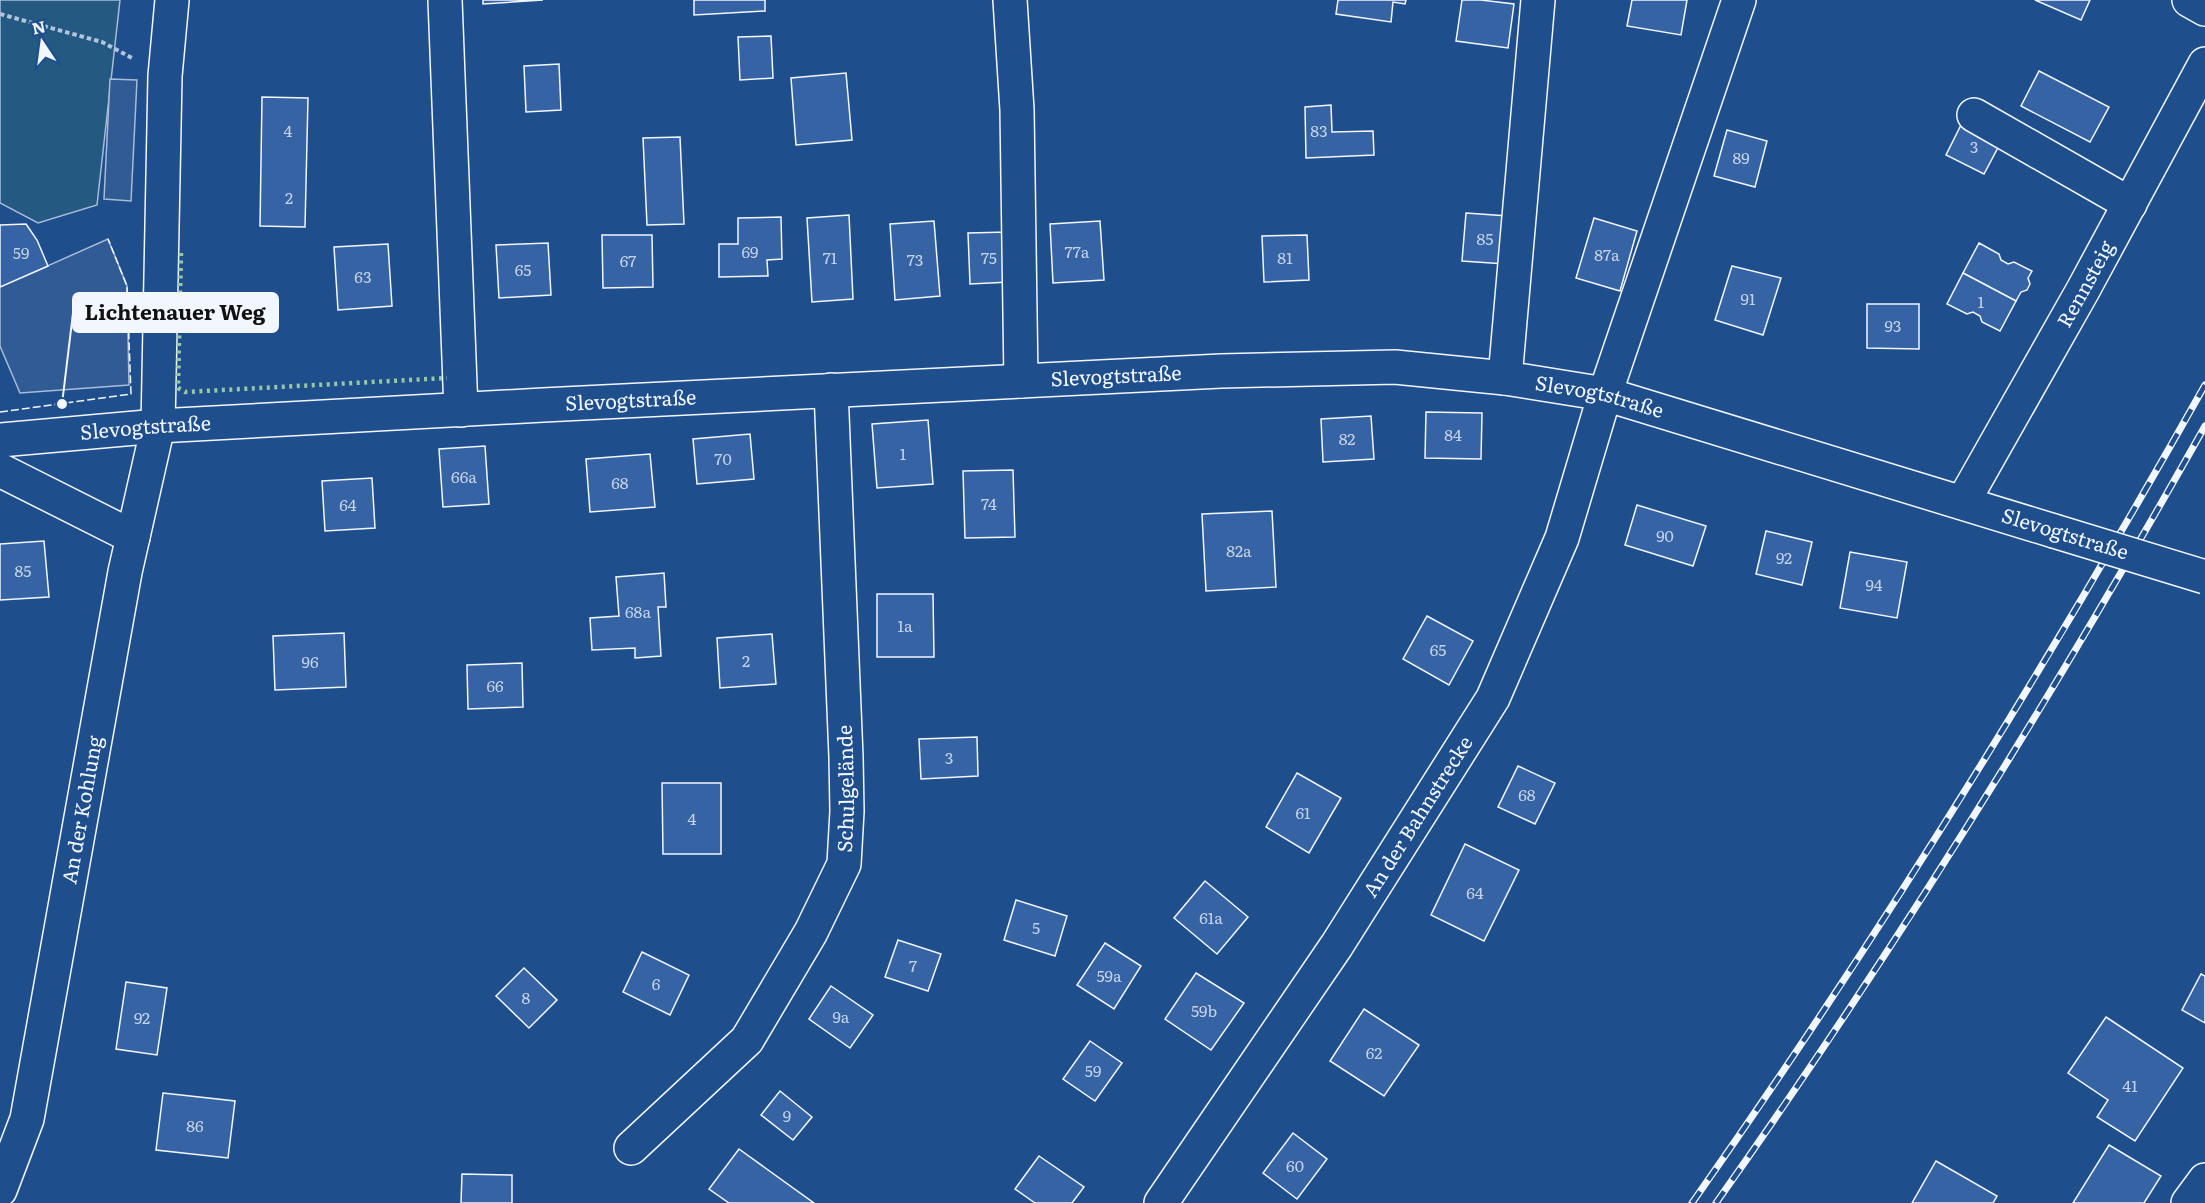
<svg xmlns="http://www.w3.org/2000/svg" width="2205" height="1203" font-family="Literata,serif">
<rect width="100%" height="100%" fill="#1f4e8c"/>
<polygon fill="#245a82" stroke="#a8bbd7" stroke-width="1.5" points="0,0 120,0 97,205 38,223 0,203"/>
<g fill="#305b95" stroke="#a8bbd7" stroke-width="1.5">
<polygon points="110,79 137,80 131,201 104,199"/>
<polygon points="108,239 127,286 129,385 20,393 0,346 0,287"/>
</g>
<g fill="#3563a3" stroke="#f2f6ff" stroke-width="1.5">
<polygon points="483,0 543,0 483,4"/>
<polygon points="694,0 765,0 765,11 694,15"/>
<polygon points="1338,0 1406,0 1405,4 1393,2 1391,22 1336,14"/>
<polygon points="1462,0 1481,0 1514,4 1508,48 1456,41"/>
<polygon points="1632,0 1687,0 1681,35 1627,26"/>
<polygon points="2035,0 2090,0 2081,20"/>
<polygon points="771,36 773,78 740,80 738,37"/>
<polygon points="559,64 561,110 526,112 524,66"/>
<polygon points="2039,71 2109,107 2090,142 2021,106"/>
<polygon points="846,73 852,140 796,145 791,78"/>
<polygon points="262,97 308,98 305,227 260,226"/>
<polygon points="1331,105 1332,132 1373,131 1374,155 1306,158 1305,107"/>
<polygon points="1963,121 2002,140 1984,174 1946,155"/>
<polygon points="1727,130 1767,141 1755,187 1714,176"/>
<polygon points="680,137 684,224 647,225 643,138"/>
<polygon points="1466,213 1508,216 1505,264 1462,261"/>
<polygon points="849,215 853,299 812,302 807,218"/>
<polygon points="781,217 782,259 767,260 768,276 719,277 719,244 738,244 738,218"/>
<polygon points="1594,218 1637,231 1620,291 1576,278"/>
<polygon points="934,221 940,296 895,300 890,224"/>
<polygon points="1100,221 1104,280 1053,283 1050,224"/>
<polygon points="26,224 37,240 48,266 0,287 0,225"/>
<polygon points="1008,232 1010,282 970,284 968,233"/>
<polygon points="602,235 652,235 653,287 603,288"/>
<polygon points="1307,235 1309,280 1264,282 1262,236"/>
<polygon points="548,243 551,295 499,298 496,245"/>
<polygon points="1979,243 1999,254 2001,260 2008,264 2014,262 2032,271 2028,278 2030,284 2027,290 2021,292 2016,301 1963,273"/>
<polygon points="388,244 392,306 338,310 334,247"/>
<polygon points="1732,266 1781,278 1763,335 1715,320"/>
<polygon points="1963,273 2016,301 2000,331 1982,322 1980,316 1973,312 1967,314 1947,304"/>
<polygon points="1867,304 1919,304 1919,349 1867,348"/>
<polygon points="1426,412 1482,413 1481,459 1425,458"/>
<polygon points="1371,416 1374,459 1323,462 1321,419"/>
<polygon points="928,420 933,484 877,488 872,424"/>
<polygon points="750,434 754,479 697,484 693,439"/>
<polygon points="485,446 489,504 443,507 439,449"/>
<polygon points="650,454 655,507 590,512 586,459"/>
<polygon points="1013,470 1015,537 965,538 963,471"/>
<polygon points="372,478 375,528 325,531 322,481"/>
<polygon points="1637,505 1706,526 1693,566 1625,545"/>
<polygon points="1272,511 1276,587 1206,591 1202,514"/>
<polygon points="1766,531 1812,542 1802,585 1756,574"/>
<polygon points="44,541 49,597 0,600 0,544"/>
<polygon points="1850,552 1907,562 1897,618 1840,608"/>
<polygon points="664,573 666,607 658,607 661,656 635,658 635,648 592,650 590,618 619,616 616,577"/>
<polygon points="877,594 933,594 934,657 877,657"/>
<polygon points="1427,616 1473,641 1449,685 1403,659"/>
<polygon points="344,633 346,687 275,690 273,636"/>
<polygon points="772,634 776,684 720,688 717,638"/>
<polygon points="522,663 523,707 468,709 467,665"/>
<polygon points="977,737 978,776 921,779 919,739"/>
<polygon points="1518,766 1555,783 1535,824 1498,807"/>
<polygon points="1297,773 1341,798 1309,853 1266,827"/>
<polygon points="662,783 721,783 721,854 663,854"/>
<polygon points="1465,844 1519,870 1484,941 1431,915"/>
<polygon points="1205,881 1248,917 1217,954 1174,918"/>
<polygon points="1016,900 1067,916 1055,956 1004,940"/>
<polygon points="898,940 941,954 928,991 885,977"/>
<polygon points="1105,943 1141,966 1114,1009 1077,985"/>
<polygon points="642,952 689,975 670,1015 623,992"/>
<polygon points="524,968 557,1000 529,1028 496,996"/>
<polygon points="1196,973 1244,1003 1211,1050 1165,1019"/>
<polygon points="2201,974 2205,976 2205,1023 2182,1010"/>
<polygon points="126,982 167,988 157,1055 116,1049"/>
<polygon points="831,986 873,1015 850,1048 809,1019"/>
<polygon points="1364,1009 1419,1045 1384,1096 1330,1061"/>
<polygon points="2106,1017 2183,1068 2135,1141 2097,1117 2108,1100 2068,1073"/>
<polygon points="1090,1041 1122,1063 1095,1101 1063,1079"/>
<polygon points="780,1091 812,1117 793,1140 761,1115"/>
<polygon points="163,1093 235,1101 228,1158 156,1150"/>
<polygon points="1293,1133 1327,1159 1297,1199 1263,1173"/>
<polygon points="2109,1145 2161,1176 2144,1203 2073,1203"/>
<polygon points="739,1149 814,1203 729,1203 709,1189"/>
<polygon points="1039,1156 1084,1187 1072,1203 1035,1203 1015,1189"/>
<polygon points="1936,1161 1997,1196 1993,1203 1912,1203"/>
<polygon points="462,1174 512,1175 512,1203 461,1203"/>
</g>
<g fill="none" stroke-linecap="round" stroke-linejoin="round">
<defs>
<g id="minor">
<polyline points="445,0 461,410"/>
<polyline points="1010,0 1017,110 1021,381"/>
<polyline points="2189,0 2205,9"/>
<polyline points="1974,115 2130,204"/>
<polyline points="1505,378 1538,0"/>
<path id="s1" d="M0 440 158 426 543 405 1221 371 1395 367 1505 378 1605 394 2054 531"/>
<polyline points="0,470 133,537"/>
<path id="s2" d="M1963 502 2083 290 2205 64"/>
<path id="s3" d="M631 1148 747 1040 811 932 844 864 847 811 846 757 831 390"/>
<path id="s4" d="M0 1190 27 1119 125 572 158 426 165 76 172 0"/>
<path id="s5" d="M1161 1203 1337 945 1493 698 1562 538 1605 394 1739 0"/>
<polyline points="2188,1203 2205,1180"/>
</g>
</defs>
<use href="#minor" stroke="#f2f6ff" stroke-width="36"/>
<polyline stroke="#b3c4dc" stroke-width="4" stroke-dasharray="4.5 3" stroke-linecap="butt" points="0,14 102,42 132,58"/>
<use href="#minor" stroke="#1f4e8c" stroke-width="33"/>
<defs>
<g id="rail">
<path d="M1692 1203C1878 939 2047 666 2205 385"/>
<path d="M1716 1203C1893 953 2055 693 2205 426"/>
</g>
</defs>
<use href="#rail" stroke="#f2f6ff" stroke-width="7"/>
<use href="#rail" stroke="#1f4e8c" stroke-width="4.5" stroke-dasharray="14" stroke-linecap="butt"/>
<defs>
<polyline id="minor-bridge" points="2054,531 2205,577"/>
</defs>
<use href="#minor-bridge" stroke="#f2f6ff" stroke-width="36" stroke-linecap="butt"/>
<use href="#minor-bridge" stroke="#1f4e8c" stroke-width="33"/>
<polyline stroke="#97c8a6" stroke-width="4.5" stroke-dasharray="3 4.5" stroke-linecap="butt" points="181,253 178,388 185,392 447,378"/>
<polyline stroke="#f2f6ff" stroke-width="1.5" stroke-dasharray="8 3" stroke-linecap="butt" points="0,412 131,394 127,286 108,239"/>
</g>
<g text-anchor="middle" stroke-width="4.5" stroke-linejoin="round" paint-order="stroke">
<g font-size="16" fill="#c3d1e8">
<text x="288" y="137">4</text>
<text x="1319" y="137">83</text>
<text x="1974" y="153">3</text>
<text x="1741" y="164">89</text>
<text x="289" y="204">2</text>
<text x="1485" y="245">85</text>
<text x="750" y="258">69</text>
<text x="1077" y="258">77a</text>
<text x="21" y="259">59</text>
<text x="1607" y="261">87a</text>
<text x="830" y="264">71</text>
<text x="989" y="264">75</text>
<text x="1285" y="264">81</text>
<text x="915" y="266">73</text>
<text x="628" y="267">67</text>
<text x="523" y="276">65</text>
<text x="363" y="283">63</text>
<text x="1748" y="305">91</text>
<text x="1981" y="308">1</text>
<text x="1893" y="332">93</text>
<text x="1453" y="441">84</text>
<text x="1347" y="445">82</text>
<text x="903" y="460">1</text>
<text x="723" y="465">70</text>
<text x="464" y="483">66a</text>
<text x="620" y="489">68</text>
<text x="989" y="510">74</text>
<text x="348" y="511">64</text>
<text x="1665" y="542">90</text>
<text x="1239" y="557">82a</text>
<text x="1784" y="564">92</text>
<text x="23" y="577">85</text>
<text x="1874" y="591">94</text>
<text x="638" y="618">68a</text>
<text x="905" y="632">1a</text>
<text x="1438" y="656">65</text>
<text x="746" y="667">2</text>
<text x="310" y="668">96</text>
<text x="495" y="692">66</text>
<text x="949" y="764">3</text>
<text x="1527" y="801">68</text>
<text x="1303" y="819">61</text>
<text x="692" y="825">4</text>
<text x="1475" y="899">64</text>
<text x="1211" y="924">61a</text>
<text x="1036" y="934">5</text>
<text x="913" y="972">7</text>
<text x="1109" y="982">59a</text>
<text x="656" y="990">6</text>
<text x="526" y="1004">8</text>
<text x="1204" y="1017">59b</text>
<text x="841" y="1023">9a</text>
<text x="142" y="1024">92</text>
<text x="1374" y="1059">62</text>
<text x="1093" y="1077">59</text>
<text x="2130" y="1092">41</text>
<text x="787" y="1122">9</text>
<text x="195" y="1132">86</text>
<text x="1295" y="1172">60</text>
</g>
<g font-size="20" fill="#f2f6ff" stroke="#1f4e8c">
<text dy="7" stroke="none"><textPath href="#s2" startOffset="250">Rennsteig</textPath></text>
<text dy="7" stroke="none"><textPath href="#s1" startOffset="1118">Slevogtstraße</textPath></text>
<text dy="7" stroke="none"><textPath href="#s1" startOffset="1604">Slevogtstraße</textPath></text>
<text dy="7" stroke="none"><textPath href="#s1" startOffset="632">Slevogtstraße</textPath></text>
<text dy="7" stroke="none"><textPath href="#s1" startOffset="146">Slevogtstraße</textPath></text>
<text transform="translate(2065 534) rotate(17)" y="7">Slevogtstraße</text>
<text dy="7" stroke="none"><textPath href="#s3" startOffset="435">Schulgelände</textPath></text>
<text dy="7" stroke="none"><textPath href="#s4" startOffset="390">An der Kohlung</textPath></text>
<text dy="7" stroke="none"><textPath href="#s5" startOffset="464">An der Bahnstrecke</textPath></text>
</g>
</g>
<path fill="none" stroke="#f2f6ff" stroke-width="2" d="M62 404L73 313"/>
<circle fill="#f2f6ff" stroke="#1f4e8c" stroke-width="2" cx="62" cy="404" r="6"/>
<rect fill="#f2f6ff" stroke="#f2f6ff" stroke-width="2" x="73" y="293" width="205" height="39" rx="6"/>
<g font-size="21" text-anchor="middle" font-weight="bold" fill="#111">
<text x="175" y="320">Lichtenauer Weg</text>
</g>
<g transform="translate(42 42) rotate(347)" stroke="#1f4e8c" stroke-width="4.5" paint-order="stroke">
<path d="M0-4.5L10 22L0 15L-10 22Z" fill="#f2f6ff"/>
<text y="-9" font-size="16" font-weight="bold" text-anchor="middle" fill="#f2f6ff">N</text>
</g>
</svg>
